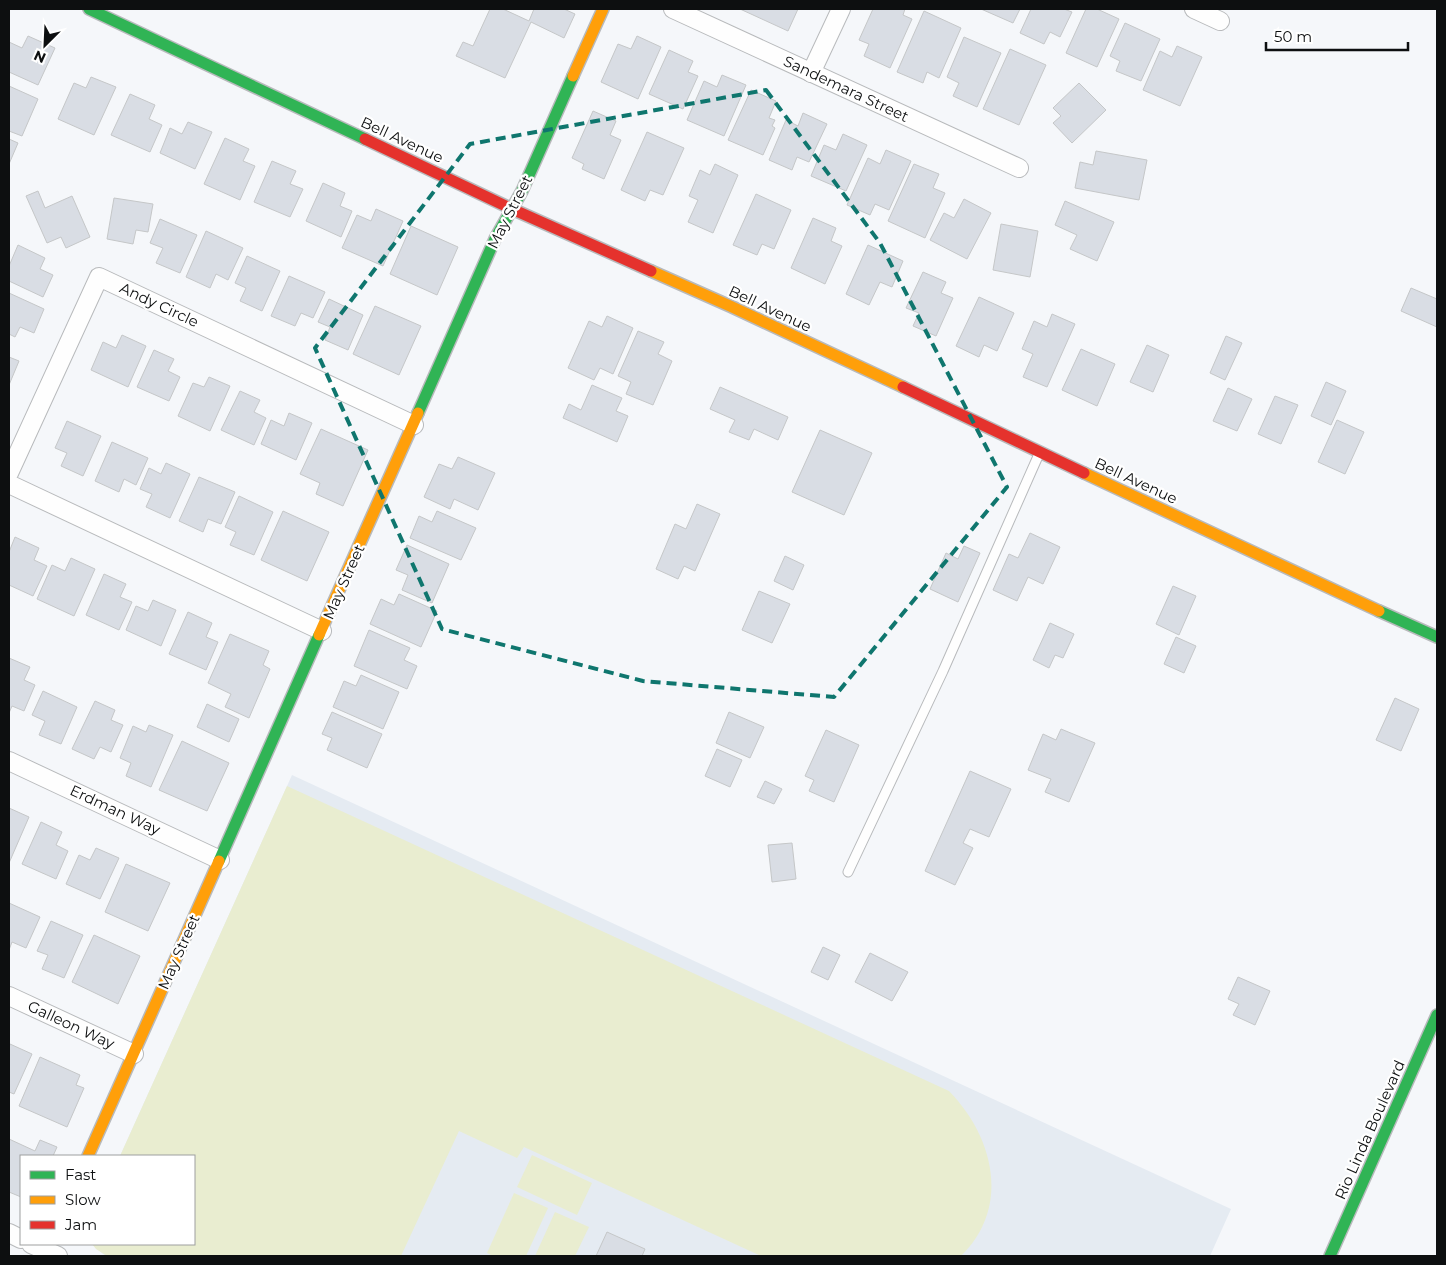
<svg xmlns="http://www.w3.org/2000/svg" width="1446" height="1265" font-family="Montserrat,sans-serif">
<rect width="100%" height="100%" fill="#f5f7fa"/>
<polygon fill="#e5ebf2" points="292,775 1231,1209 1210,1256 107,1256 103,1254 92,1244 194,1244 194,1156 120,1156"/>
<g fill="#e9edd0">
<path d="M287 786 949 1091C994 1137 1011 1207 961 1256H761L524 1147 517 1158 459 1131 401 1256H107L96 1249 92 1244H194V1156H120Z"/>
<polygon points="532,1155 592,1183 577,1215 517,1187"/>
<polygon points="514,1193 548,1208 526,1256 493,1256 487,1253"/>
<polygon points="555,1212 589,1227 575,1256 535,1256"/>
</g>
<g fill="#d9dde4" stroke="#c5c7c8">
<polygon points="490,9 503,9 529,21 534,9 564,9 575,14 564,38 531,22 505,78 456,56 463,42 473,46"/>
<polygon points="740,9 798,9 788,31"/>
<polygon points="873,9 905,9 903,15 912,19 890,68 864,56 869,44 859,40"/>
<polygon points="981,9 1020,9 1013,23"/>
<polygon points="1031,9 1064,9 1072,12 1060,37 1050,32 1044,44 1020,33"/>
<polygon points="1086,9 1097,9 1119,19 1097,67 1066,53"/>
<polygon points="924,11 961,28 939,78 927,72 923,83 897,72"/>
<polygon points="1125,23 1160,39 1141,81 1116,71 1120,61 1110,56"/>
<polygon points="28,36 55,48 38,85 9,72 9,42 22,48"/>
<polygon points="637,36 661,47 638,99 601,82 618,44 631,49"/>
<polygon points="964,37 1001,53 977,107 953,96 959,83 947,77"/>
<polygon points="1177,46 1202,57 1180,106 1143,90 1160,51 1172,57"/>
<polygon points="1010,49 1046,65 1019,125 983,109"/>
<polygon points="669,50 693,61 688,72 698,76 683,109 649,94"/>
<polygon points="722,75 746,85 724,136 687,120 704,81 717,87"/>
<polygon points="91,77 116,87 94,135 58,119 74,83 86,88"/>
<polygon points="1079,83 1106,110 1072,143 1053,123 1061,116 1053,108"/>
<polygon points="9,86 38,99 22,136 9,131"/>
<polygon points="751,90 776,101 769,118 775,120 772,126 775,128 763,155 728,140"/>
<polygon points="130,94 155,105 149,119 162,125 150,152 111,135"/>
<polygon points="593,111 616,121 610,135 621,140 604,179 582,169 584,164 572,158"/>
<polygon points="803,113 827,124 809,162 797,157 792,170 769,160 786,120 798,126"/>
<polygon points="188,122 212,132 195,169 160,153 170,128 182,134"/>
<polygon points="647,132 684,148 663,195 650,190 645,201 621,190"/>
<polygon points="843,134 867,145 846,191 811,176 824,145 836,150"/>
<polygon points="225,138 249,149 243,161 255,166 240,200 204,184"/>
<polygon points="9,139 18,143 9,164"/>
<polygon points="886,150 911,161 889,210 875,204 870,215 847,205 868,158 880,164"/>
<polygon points="1096,151 1147,160 1139,200 1075,188 1080,162 1093,165"/>
<polygon points="272,161 296,171 290,184 303,189 290,217 254,202"/>
<polygon points="715,164 738,175 713,233 688,222 698,200 689,196 700,170 710,175"/>
<polygon points="914,164 939,174 933,188 945,193 925,238 888,221"/>
<polygon points="323,183 345,193 340,206 352,211 341,237 306,221"/>
<polygon points="38,191 45,208 72,196 90,237 66,248 61,237 47,243 26,196"/>
<polygon points="756,194 791,210 774,249 762,244 757,255 733,245"/>
<polygon points="114,198 153,204 148,232 136,230 133,244 107,239"/>
<polygon points="964,199 991,213 967,259 930,240 944,213 954,218"/>
<polygon points="1065,201 1114,222 1097,261 1070,249 1077,235 1055,225"/>
<polygon points="376,209 403,221 383,266 342,248 357,215 371,221"/>
<polygon points="813,218 836,228 831,241 842,246 825,284 791,268"/>
<polygon points="160,219 197,235 180,273 156,263 163,248 150,243"/>
<polygon points="1001,224 1038,231 1030,277 993,270"/>
<polygon points="411,226 458,247 437,295 390,274"/>
<polygon points="206,231 243,248 228,280 216,274 210,288 186,277"/>
<polygon points="18,245 45,258 40,269 53,275 43,297 9,281 9,266"/>
<polygon points="868,245 903,261 892,287 880,282 869,305 846,294"/>
<polygon points="247,256 280,271 262,311 240,301 246,288 235,283"/>
<polygon points="923,272 946,282 941,293 953,298 936,336 913,326 919,313 906,308"/>
<polygon points="289,276 325,292 313,318 301,313 295,326 271,316"/>
<polygon points="1411,288 1437,299 1437,327 1401,311"/>
<polygon points="9,293 44,309 34,333 20,327 15,337 9,334"/>
<polygon points="979,297 1014,313 997,351 984,345 979,357 956,346"/>
<polygon points="329,299 363,315 348,350 325,340 330,327 318,322"/>
<polygon points="375,306 421,326 399,375 353,354"/>
<polygon points="1052,314 1075,324 1047,387 1023,377 1033,354 1022,349 1034,321 1047,327"/>
<polygon points="607,316 633,328 613,374 600,368 594,380 568,368 589,321 602,327"/>
<polygon points="638,331 664,342 658,354 672,361 653,405 626,394 631,382 618,376"/>
<polygon points="122,335 146,346 128,387 91,370 103,342 116,348"/>
<polygon points="1226,336 1242,343 1225,380 1210,373"/>
<polygon points="1147,345 1169,355 1153,392 1130,382"/>
<polygon points="1081,349 1115,364 1097,406 1062,390"/>
<polygon points="154,350 174,359 168,371 180,377 169,401 137,387"/>
<polygon points="9,357 19,361 9,385"/>
<polygon points="209,377 230,386 210,431 178,416 193,383 204,387"/>
<polygon points="1326,382 1346,391 1331,425 1311,416"/>
<polygon points="592,385 622,398 616,411 628,416 617,442 563,418 569,404 581,410"/>
<polygon points="720,387 788,417 778,440 754,429 749,440 729,432 735,420 710,409"/>
<polygon points="1228,388 1252,399 1237,431 1213,421"/>
<polygon points="240,391 260,400 254,412 266,418 254,445 221,430"/>
<polygon points="1275,396 1298,405 1281,444 1258,434"/>
<polygon points="289,413 312,423 296,460 261,444 271,420 284,426"/>
<polygon points="1337,420 1364,432 1345,474 1318,462"/>
<polygon points="67,421 101,436 83,476 61,466 67,453 55,448"/>
<polygon points="321,429 368,450 343,506 316,494 320,483 300,474"/>
<polygon points="820,430 872,453 844,515 792,492"/>
<polygon points="112,442 148,458 136,485 124,479 119,492 95,481"/>
<polygon points="458,457 495,473 478,510 454,499 450,509 424,497 439,464 452,469"/>
<polygon points="166,463 190,474 170,518 146,507 152,494 140,489 149,468 161,474"/>
<polygon points="199,477 235,492 221,524 208,519 203,532 179,521"/>
<polygon points="239,496 273,512 254,555 230,545 236,532 225,527"/>
<polygon points="697,504 720,514 695,571 684,566 678,579 656,569 675,524 686,529"/>
<polygon points="283,511 329,532 307,581 261,560"/>
<polygon points="437,511 476,528 461,560 410,538 419,516 432,522"/>
<polygon points="1030,533 1060,547 1043,584 1028,577 1017,601 993,590 1009,554 1018,558"/>
<polygon points="15,537 39,548 34,560 47,566 33,596 9,585 9,552"/>
<polygon points="407,545 449,564 432,603 402,590 408,575 396,570"/>
<polygon points="964,546 980,553 958,602 930,589 946,553 958,559"/>
<polygon points="785,556 804,565 793,590 774,581"/>
<polygon points="71,558 95,569 74,616 37,599 52,565 65,571"/>
<polygon points="104,574 126,584 120,597 132,602 119,630 86,615"/>
<polygon points="1173,586 1196,596 1179,635 1156,624"/>
<polygon points="759,591 790,604 772,643 742,630"/>
<polygon points="399,594 437,611 421,647 370,624 381,599 394,605"/>
<polygon points="153,600 176,610 161,646 126,630 136,606 148,611"/>
<polygon points="188,612 212,623 206,637 218,642 206,670 169,654"/>
<polygon points="1050,623 1074,634 1063,658 1055,655 1049,668 1033,660"/>
<polygon points="369,630 410,648 404,660 417,666 407,689 354,666"/>
<polygon points="230,634 269,651 263,665 270,669 249,718 225,707 231,694 208,683"/>
<polygon points="1176,637 1196,646 1184,673 1164,664"/>
<polygon points="9,658 30,667 24,680 35,685 24,711 12,706 9,713"/>
<polygon points="361,675 399,692 383,729 333,707 344,681 356,686"/>
<polygon points="43,691 77,707 61,744 39,735 45,721 32,715"/>
<polygon points="1395,698 1419,709 1401,751 1376,740"/>
<polygon points="95,701 115,710 111,720 123,725 111,752 100,747 94,759 72,749"/>
<polygon points="207,704 239,719 229,742 197,727"/>
<polygon points="332,712 382,734 367,768 327,750 332,738 322,734"/>
<polygon points="729,712 764,727 750,758 716,743"/>
<polygon points="149,725 173,735 151,787 126,776 131,763 120,758 133,726 146,732"/>
<polygon points="1061,729 1095,743 1069,802 1045,792 1051,779 1028,770 1043,734 1056,740"/>
<polygon points="826,730 859,745 834,802 809,791 814,780 805,776"/>
<polygon points="182,741 229,763 207,811 159,790"/>
<polygon points="717,749 742,760 730,787 705,776"/>
<polygon points="970,771 1011,789 989,837 970,829 963,843 973,848 955,885 925,871"/>
<polygon points="765,781 782,789 774,804 757,797"/>
<polygon points="9,808 29,817 9,863"/>
<polygon points="41,822 62,832 56,845 68,851 56,879 22,864"/>
<polygon points="792,843 796,879 772,882 768,845"/>
<polygon points="96,848 119,858 100,899 66,884 79,855 90,860"/>
<polygon points="126,864 170,883 148,931 105,912"/>
<polygon points="9,903 40,917 26,948 12,942 9,950"/>
<polygon points="51,921 83,935 64,978 42,969 48,955 37,951"/>
<polygon points="94,935 140,956 118,1004 72,982"/>
<polygon points="823,947 840,955 828,980 811,972"/>
<polygon points="870,953 908,972 892,1001 855,982"/>
<polygon points="1238,977 1270,991 1255,1025 1233,1015 1239,1004 1228,999"/>
<polygon points="10,1044 32,1054 14,1094 9,1092 9,1048"/>
<polygon points="40,1057 80,1075 76,1085 84,1088 67,1127 19,1106"/>
<polygon points="9,1139 35,1151 40,1140 57,1147 53,1156 21,1156 21,1197 9,1192"/>
<polygon points="607,1232 645,1249 642,1256 596,1256"/>
</g>
<g fill="none" stroke-linecap="round" stroke-linejoin="round">
<defs>
<polyline id="lane" points="848,872 943,671 1039,454"/>
<g id="street">
<polyline points="673,9 1019,168"/>
<polyline points="1194,9 1220,21"/>
<polyline points="811,73 841,9"/>
<polyline points="9,473 99,277 414,425"/>
<polyline points="9,484 322,631"/>
<polyline points="9,761 220,860"/>
<polyline points="9,996 134,1054"/>
<polyline points="9,1233 21,1239"/>
<polyline points="31,1244 58,1256"/>
</g>
<g id="fast">
<polyline points="89,9 365,139"/>
<polyline points="418,413 495,239 522,191 573,76"/>
<polyline points="1379,611 1437,637"/>
<polyline points="219,861 319,635"/>
<polyline points="1330,1256 1437,1015"/>
</g>
<g id="slow">
<polyline points="573,76 603,9"/>
<polyline points="651,271 730,306 903,387"/>
<polyline points="1084,473 1379,611"/>
<polyline points="319,635 418,413"/>
<polyline points="88,1156 219,861"/>
</g>
<g id="jam">
<polyline points="365,139 512,209 651,271"/>
<polyline points="903,387 1084,473"/>
</g>
</defs>
<use href="#lane" stroke="#b8babc" stroke-width="11"/>
<use href="#street" stroke="#b8babc" stroke-width="20"/>
<use href="#fast" stroke="#b8babc" stroke-width="14"/>
<use href="#slow" stroke="#b8babc" stroke-width="14"/>
<use href="#jam" stroke="#b8babc" stroke-width="14"/>
<use href="#lane" stroke="#fefefe" stroke-width="9"/>
<use href="#street" stroke="#fefefe" stroke-width="18"/>
<use href="#fast" stroke="#30b455" stroke-width="11"/>
<use href="#slow" stroke="#ff9f0a" stroke-width="11"/>
<use href="#jam" stroke="#e5322d" stroke-width="11"/>
</g>
<path fill="none" stroke="#0f766e" stroke-width="4" stroke-dasharray="10 6" stroke-linejoin="round" d="M766 90 880 243 1007 487 834 697 643 681 442 629 315 348 470 144Z"/>
<g text-anchor="middle" stroke-width="4.5" stroke-linejoin="round" paint-order="stroke">
<g font-size="15" fill="#0d0f10" stroke="#fff">
<text transform="translate(846 89) rotate(25)" y="5">Sandemara Street</text>
<text transform="translate(402 140) rotate(25)" y="5">Bell Avenue</text>
<text transform="translate(510 212) rotate(-63)" y="5">May Street</text>
<text transform="translate(159 305) rotate(25)" y="5">Andy Circle</text>
<text transform="translate(770 309) rotate(25)" y="5">Bell Avenue</text>
<text transform="translate(1136 481) rotate(25)" y="5">Bell Avenue</text>
<text transform="translate(344 582) rotate(-66)" y="5">May Street</text>
<text transform="translate(115 810) rotate(25)" y="5">Erdman Way</text>
<text transform="translate(179 952) rotate(-66)" y="5">May Street</text>
<text transform="translate(71 1025) rotate(25)" y="5">Galleon Way</text>
<text transform="translate(1370 1130) rotate(-66)" y="5">Rio Linda Boulevard</text>
</g>
</g>
<rect width="1446" height="1265" fill="none" stroke="#0d0f10" stroke-width="20"/>
<rect x="20" y="1155" width="175" height="90" fill="#ffffff" stroke="#9e9f9f"/>
<rect x="30" y="1171" width="25" height="8" fill="#30b455" stroke="#9e9f9f"/>
<text x="65" y="1180" font-size="15" fill="#0d0f10">Fast</text>
<rect x="30" y="1196" width="25" height="8" fill="#ff9f0a" stroke="#9e9f9f"/>
<text x="65" y="1205" font-size="15" fill="#0d0f10">Slow</text>
<rect x="30" y="1221" width="25" height="8" fill="#e5322d" stroke="#9e9f9f"/>
<text x="65" y="1230" font-size="15" fill="#0d0f10">Jam</text>
<g transform="translate(45 45) rotate(204)" stroke="#ffffff" stroke-width="4" paint-order="stroke">
<path d="M0-4L9 19L0 12L-9 19Z" fill="#0d0f10"/>
<text y="-8" font-size="14" font-weight="bold" text-anchor="middle" fill="#0d0f10">N</text>
</g>
<path d="M1266 42v8h142v-8" fill="none" stroke="#0d0f10" stroke-width="2.5"/>
<text x="1274" y="42" font-size="15" fill="#0d0f10" stroke="#ffffff" stroke-width="4" paint-order="stroke">50 m</text>
</svg>
